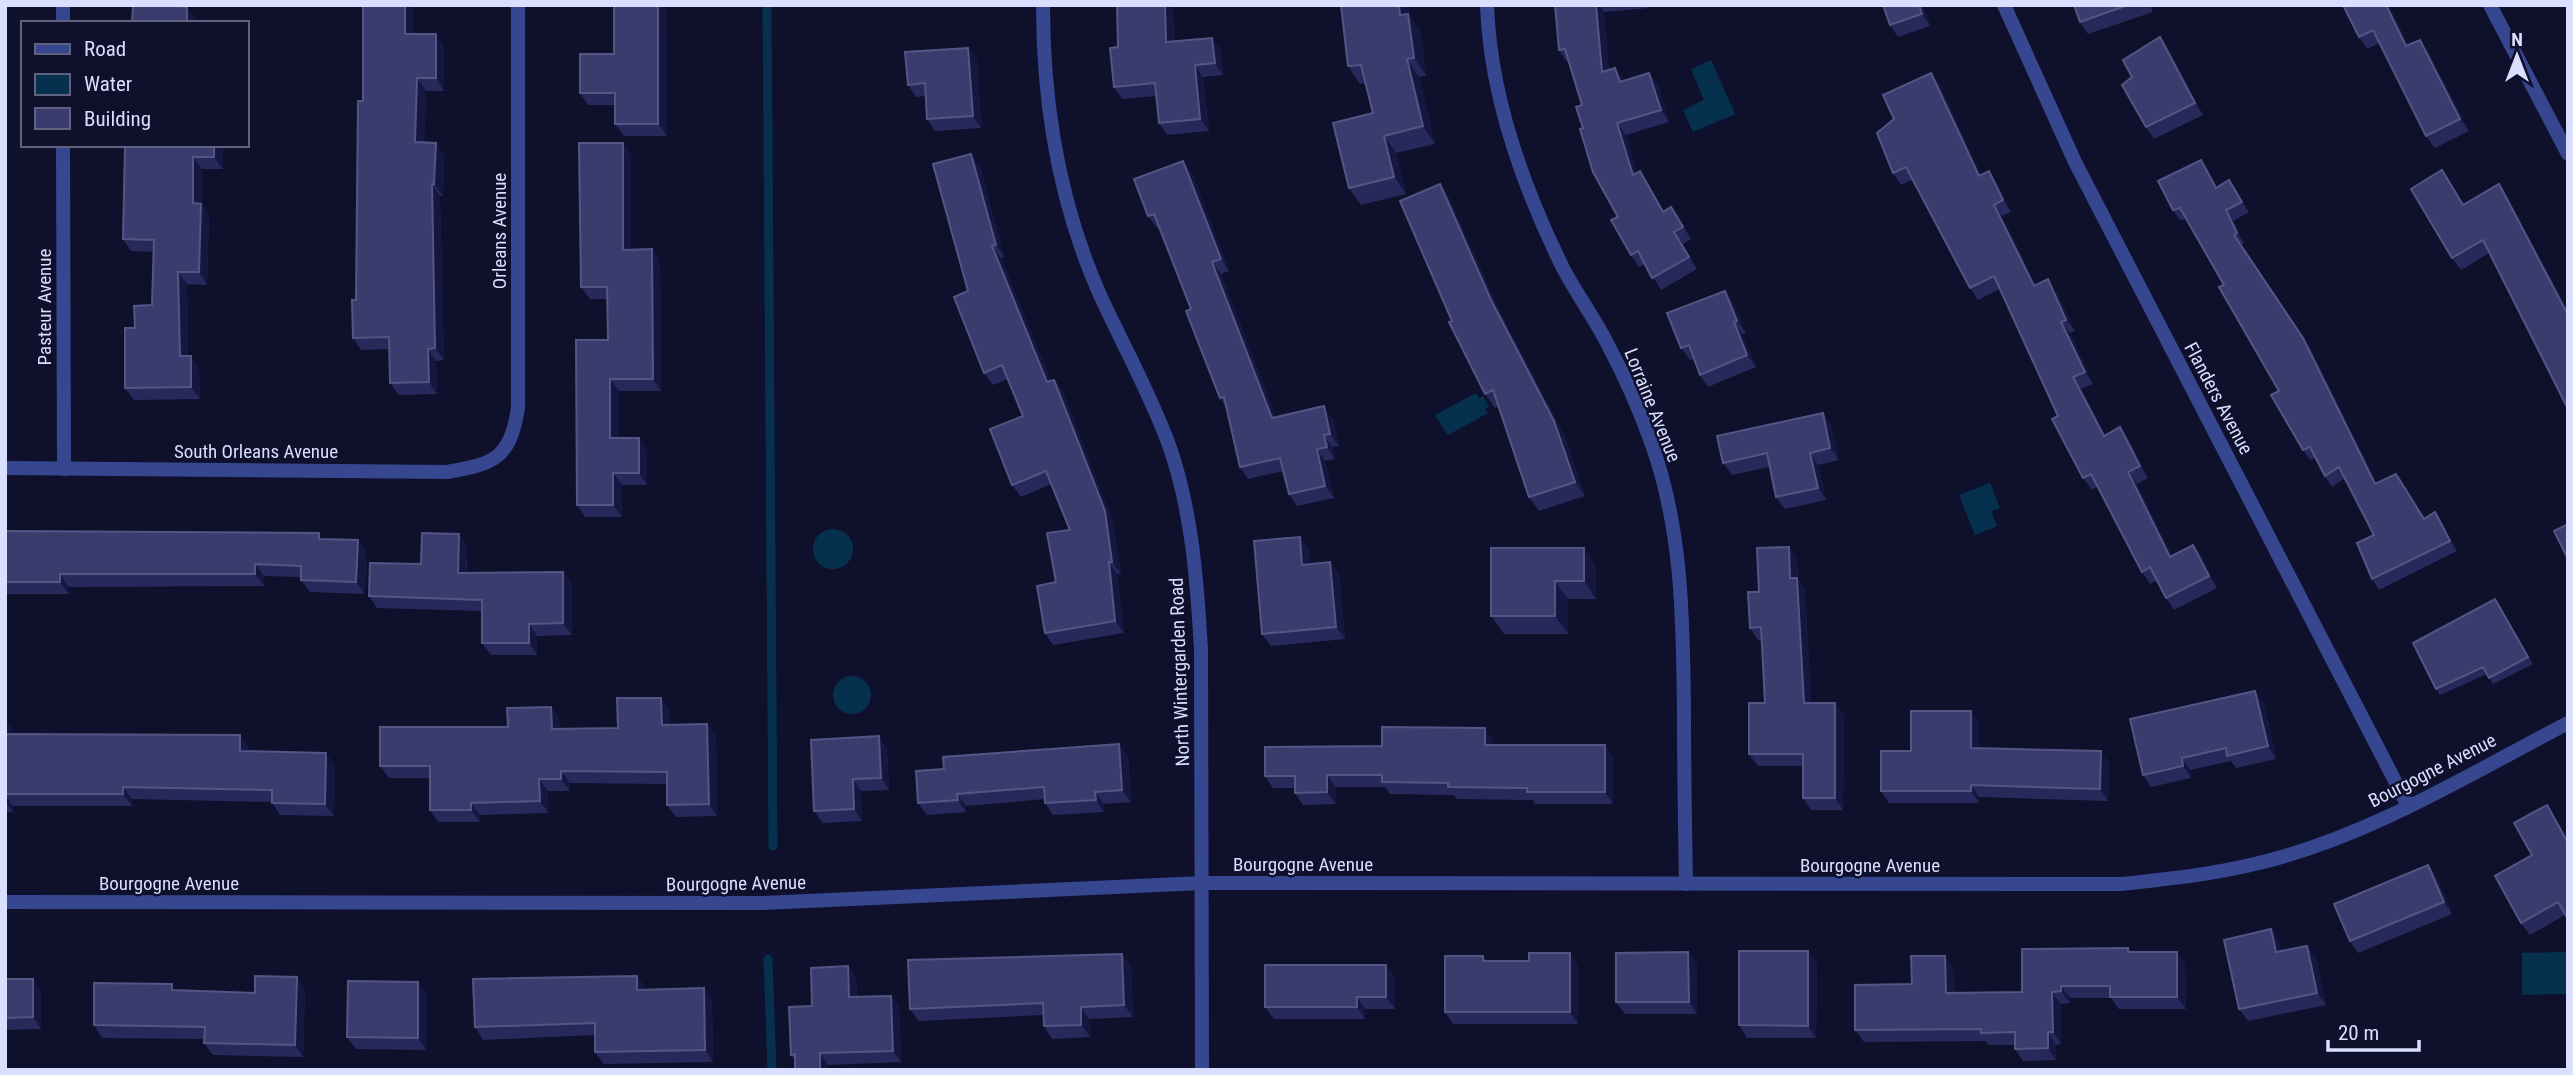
<svg xmlns="http://www.w3.org/2000/svg" width="2573" height="1075" font-family="'Roboto Condensed',sans-serif">
<rect width="100%" height="100%" fill="#0f102c"/>
<g fill="#06314e">
<polygon points="1711,60 1735,114 1693,132 1683,110 1704,100 1691,69"/>
<polygon points="1476,393 1479,398 1483,396 1489,407 1485,409 1488,413 1448,435 1435,415"/>
<polygon points="1990,483 2000,508 1991,511 1997,526 1975,535 1959,495"/>
<circle cx="833" cy="549" r="20"/>
<circle cx="852" cy="695" r="19"/>
<polygon points="2568,952 2568,994 2522,995 2522,953"/>
</g>
<g fill="none" stroke-linecap="round" stroke-linejoin="round">
<g stroke="#06314e" stroke-width="9">
<polyline points="767,5 773,846"/>
<polyline points="768,959 772,1070"/>
</g>
<g stroke="#36478f" stroke-width="14">
<polyline points="63,5 63,23"/>
<path d="M1043 5C1043 104 1060 205 1100 295 1123 345 1150 393 1169 445 1192 510 1197 581 1201 649L1202 1070"/>
<path d="M1487 5C1490 96 1523 187 1563 268 1576 293 1593 316 1606 341 1623 373 1639 408 1651 442 1683 530 1683 623 1684 714 1684 771 1685 827 1686 884"/>
<polyline points="2004,5 2075,162 2408,806"/>
<polyline points="2490,5 2568,154"/>
<polyline points="63,145 64,469"/>
<path d="M5 468 447 472C494 464 510 459 518 408V5"/>
<path d="M5 902 763 903 1202 883 2121 884C2169 879 2216 874 2263 862 2371 835 2470 774 2568 723"/>
</g>
</g>
<g fill="#27295b">
<polygon points="614,5 666,5 667,136 624,136 615,124 615,105 588,105 580,93 614,54"/>
<polygon points="1117,5 1173,5 1174,42 1221,50 1223,75 1203,77 1209,131 1167,135 1159,123 1156,96 1122,99 1114,87 1118,47"/>
<polygon points="1555,5 1648,5 1648,8 1604,12 1609,70 1615,68 1624,81 1649,73 1658,85 1669,122 1626,135 1637,173 1640,171 1648,184 1664,211 1680,219 1691,239 1683,244 1697,269 1661,290 1645,264 1639,267 1631,255 1618,217 1583,128 1582,105 1568,62 1567,62 1559,50"/>
<polygon points="1923,5 1930,26 1898,37 1890,25"/>
<polygon points="2074,5 2150,5 2153,12 2088,34 2080,22"/>
<polygon points="2343,5 2389,5 2408,45 2428,52 2469,131 2435,148 2426,136 2379,43 2367,49 2359,37"/>
<polygon points="1410,17 1421,32 1426,76 1419,77 1435,144 1396,153 1406,194 1361,205 1349,188 1373,113 1366,83 1360,84 1348,66"/>
<polygon points="414,34 444,46 444,91 426,91 424,143 444,155 443,196 440,196 444,360 436,361 437,394 399,395 390,383 390,349 361,350 353,338 356,300 363,101"/>
<polygon points="968,48 977,60 981,128 935,131 927,119 925,96 916,97 908,85"/>
<polygon points="2168,49 2203,115 2154,139 2146,127"/>
<polygon points="1931,73 1939,84 1981,175 1997,183 2011,212 2002,216 2036,285 2056,291 2075,331 2070,333 2093,384 2081,389 2105,435 2120,427 2128,439 2148,478 2137,484 2172,556 2193,545 2201,556 2217,588 2174,610 2166,598 2157,580 2150,584 2142,572 2098,486 2092,490 2083,478 2058,416 2000,289 1978,300 1970,288 1912,180 1901,185 1893,173 1894,119"/>
<polygon points="623,143 631,155 631,250 652,249 660,261 661,391 619,391 619,438 647,450 647,485 622,485 622,517 585,517 577,505 608,340 607,299 590,299 581,287"/>
<polygon points="125,145 223,145 223,169 202,169 202,205 209,216 207,285 187,284 188,356 191,356 199,368 200,399 134,400 125,388 135,328 152,305 154,252 131,251 123,239"/>
<polygon points="980,166 1004,257 1001,258 1051,381 1054,380 1063,392 1113,523 1121,574 1117,574 1124,633 1053,645 1045,633 1056,582 1070,530 1051,484 1021,497 1012,485 1023,416 1008,379 993,385 984,373 968,291"/>
<polygon points="2208,170 2217,187 2229,180 2249,212 2233,221 2244,243 2241,245 2310,348 2377,484 2396,474 2424,519 2442,522 2457,551 2379,590 2372,579 2374,535 2345,478 2332,487 2325,476 2316,458 2310,460 2303,450 2279,391 2224,285 2186,219 2180,220 2173,210"/>
<polygon points="1192,173 1229,271 1221,274 1276,417 1332,418 1339,446 1332,447 1335,459 1325,461 1334,498 1297,506 1289,494 1283,471 1248,479 1240,467 1226,407 1220,398 1191,309 1159,227 1157,228 1148,216"/>
<polygon points="2450,182 2464,205 2499,184 2507,196 2568,311 2568,409 2489,253 2461,270 2452,258"/>
<polygon points="1440,184 1449,198 1501,314 1564,435 1585,496 1539,511 1529,497 1499,406 1495,408 1485,394 1452,321"/>
<polygon points="1725,291 1733,303 1746,333 1742,334 1756,367 1708,387 1700,375 1694,359 1690,360 1681,348"/>
<polygon points="1831,425 1839,460 1818,465 1826,500 1785,509 1776,497 1769,467 1732,475 1723,463"/>
<polygon points="5,531 358,540 366,552 365,594 310,592 301,580 301,577 264,576 264,586 69,587 69,594 5,594"/>
<polygon points="459,534 467,546 467,572 572,584 572,635 537,636 537,655 491,655 482,643 482,611 377,608 369,596 421,564"/>
<polygon points="1491,548 1596,566 1596,599 1568,599 1568,634 1504,634 1491,616"/>
<polygon points="1309,549 1310,564 1330,562 1339,574 1345,639 1271,646 1262,634"/>
<polygon points="1797,559 1798,579 1805,590 1811,703 1835,703 1844,715 1843,810 1811,810 1803,798 1803,766 1758,766 1749,754 1765,703 1762,640 1758,640 1750,628 1759,592"/>
<polygon points="2499,605 2533,664 2493,684 2487,674 2440,695 2436,689"/>
<polygon points="661,698 670,710 670,725 707,724 716,736 717,816 676,817 667,805 667,784 570,783 570,791 548,791 548,813 480,815 480,822 438,822 430,810 430,778 389,778 380,766 508,727 560,719 560,729 618,728"/>
<polygon points="2264,703 2276,759 2236,768 2231,761 2190,770 2191,778 2151,787 2143,775"/>
<polygon points="5,720 13,730 13,734 249,747 248,751 335,765 334,816 280,815 272,802 132,799 132,806 13,806 13,812 5,812"/>
<polygon points="1979,723 1979,748 2109,763 2108,801 1979,797 1979,803 1889,803 1881,791 1911,751"/>
<polygon points="1493,740 1493,745 1605,745 1613,758 1613,804 1535,804 1533,800 1457,799 1454,795 1390,794 1385,787 1336,787 1336,804 1303,805 1295,793 1295,788 1273,788 1265,776 1382,746"/>
<polygon points="1119,744 1128,757 1131,802 1104,804 1104,812 1053,815 1045,803 1045,799 966,806 966,812 927,815 918,803 944,769"/>
<polygon points="887,748 889,790 861,791 862,821 823,823 814,811"/>
<polygon points="2547,805 2555,817 2568,840 2568,919 2565,915 2530,935 2521,923 2532,855"/>
<polygon points="2437,877 2452,914 2358,953 2350,941"/>
<polygon points="2271,929 2279,942 2281,951 2307,946 2316,958 2326,1005 2248,1021 2239,1009"/>
<polygon points="2128,948 2131,952 2177,952 2185,964 2186,1009 2119,1009 2111,998 2070,998 2070,1003 2061,1004 2061,1044 2056,1045 2056,1060 2023,1061 2015,1049 2015,1045 1989,1045 1986,1041 1864,1042 1855,1030 1945,956 1953,968 1954,993 2022,992"/>
<polygon points="1808,951 1817,963 1816,1038 1747,1038 1739,1025"/>
<polygon points="1688,952 1697,964 1697,1014 1625,1014 1616,1002"/>
<polygon points="1122,954 1131,966 1133,1017 1089,1019 1090,1037 1052,1039 1044,1026 1043,1015 919,1021 910,1009"/>
<polygon points="1483,956 1487,961 1578,965 1578,1024 1453,1024 1445,1012"/>
<polygon points="637,976 645,988 645,990 704,988 712,1000 713,1062 604,1064 595,1052 595,1035 483,1040 475,1027"/>
<polygon points="1395,977 1395,1009 1365,1009 1365,1019 1274,1019 1265,1007"/>
<polygon points="856,978 857,997 891,996 899,1007 901,1062 828,1065 828,1070 795,1060 791,1055 812,1006"/>
<polygon points="5,979 41,991 41,1029 5,1030"/>
<polygon points="418,982 427,994 426,1050 356,1049 347,1037"/>
<polygon points="305,989 303,1057 213,1055 204,1043 204,1039 102,1038 94,1025 255,993"/>
</g>
<g fill="#151741">
<polygon points="405,5 413,5 414,46 405,34"/>
<polygon points="658,5 666,5 667,136 658,124"/>
<polygon points="1165,5 1173,5 1174,54 1166,42"/>
<polygon points="1399,5 1409,5 1410,17 1421,32 1426,76 1414,58 1400,15"/>
<polygon points="1596,5 1600,5 1604,12 1610,84 1602,72"/>
<polygon points="1919,5 1923,5 1930,26 1922,14"/>
<polygon points="2386,5 2389,5 2415,59 2406,46"/>
<polygon points="187,7 196,19 195,23 187,23"/>
<polygon points="436,34 444,46 444,91 436,78"/>
<polygon points="2160,37 2168,49 2203,115 2195,103"/>
<polygon points="1212,38 1221,50 1223,75 1215,63"/>
<polygon points="2420,40 2428,52 2469,131 2460,119"/>
<polygon points="968,48 977,60 981,128 973,116"/>
<polygon points="1407,59 1419,77 1435,144 1423,126"/>
<polygon points="1195,65 1203,77 1209,131 1200,119"/>
<polygon points="1615,68 1624,80 1629,95 1620,82"/>
<polygon points="1649,73 1658,85 1669,122 1661,110"/>
<polygon points="1931,73 1939,84 1987,188 1979,176"/>
<polygon points="417,78 426,91 424,154 415,142"/>
<polygon points="1617,123 1626,135 1642,187 1633,175"/>
<polygon points="1384,136 1396,153 1406,194 1394,177"/>
<polygon points="436,143 444,155 443,196 434,184"/>
<polygon points="623,143 631,155 631,262 623,250"/>
<polygon points="214,145 223,145 223,169 214,157"/>
<polygon points="971,154 980,166 1004,257 996,245"/>
<polygon points="193,157 202,169 202,205 209,216 207,285 199,272 193,203"/>
<polygon points="2201,160 2208,170 2223,198 2216,188"/>
<polygon points="1183,161 1192,173 1229,271 1221,259"/>
<polygon points="2442,170 2450,182 2471,217 2463,205"/>
<polygon points="1640,171 1648,184 1671,224 1663,212"/>
<polygon points="1989,171 1997,183 2011,212 2003,200"/>
<polygon points="2229,180 2237,191 2249,212 2242,202"/>
<polygon points="432,184 440,196 444,360 435,348"/>
<polygon points="1440,184 1449,198 1501,314 1564,435 1585,496 1575,482 1491,300"/>
<polygon points="2499,184 2507,196 2568,311 2568,315"/>
<polygon points="1994,205 2002,216 2042,297 2034,286"/>
<polygon points="1671,207 1680,219 1691,239 1683,227"/>
<polygon points="2226,210 2233,221 2244,243 2237,233"/>
<polygon points="1674,232 1683,244 1697,269 1689,257"/>
<polygon points="2234,235 2310,348 2382,495 2375,484"/>
<polygon points="992,246 1001,258 1056,394 1047,382"/>
<polygon points="652,249 660,261 661,391 653,379"/>
<polygon points="1212,262 1221,274 1281,430 1272,418"/>
<polygon points="178,272 187,284 188,368 180,356"/>
<polygon points="2048,279 2056,291 2075,331 2066,320"/>
<polygon points="1725,291 1733,303 1746,333 1737,321"/>
<polygon points="1734,322 1742,334 1756,367 1747,355"/>
<polygon points="2061,322 2070,333 2093,384 2085,372"/>
<polygon points="428,349 436,361 437,394 429,382"/>
<polygon points="191,356 199,368 200,399 191,387"/>
<polygon points="2073,377 2081,389 2112,447 2104,436"/>
<polygon points="610,379 619,391 619,450 610,438"/>
<polygon points="1054,380 1063,392 1113,523 1121,574 1112,562"/>
<polygon points="1324,406 1332,418 1339,446 1330,434"/>
<polygon points="1823,413 1831,425 1839,460 1830,448"/>
<polygon points="2120,427 2128,439 2148,478 2140,466"/>
<polygon points="1324,435 1332,447 1335,459 1327,447"/>
<polygon points="639,438 647,450 647,485 639,473"/>
<polygon points="1317,449 1325,461 1334,498 1325,486"/>
<polygon points="1810,453 1818,465 1826,500 1818,488"/>
<polygon points="2128,472 2137,484 2179,569 2170,557"/>
<polygon points="613,473 622,485 622,517 613,505"/>
<polygon points="2435,512 2442,522 2457,551 2450,541"/>
<polygon points="459,534 467,546 466,585 458,573"/>
<polygon points="1300,537 1309,549 1311,577 1302,565"/>
<polygon points="358,540 366,552 365,594 356,582"/>
<polygon points="2193,545 2201,556 2217,588 2209,576"/>
<polygon points="1789,547 1797,559 1798,579 1805,590 1812,715 1804,703 1790,578"/>
<polygon points="1584,548 1596,566 1596,599 1584,581"/>
<polygon points="1109,562 1117,574 1124,633 1115,621"/>
<polygon points="1330,562 1339,574 1345,639 1336,627"/>
<polygon points="255,564 264,576 264,586 255,574"/>
<polygon points="563,572 572,584 572,635 563,623"/>
<polygon points="60,574 69,587 69,594 60,582"/>
<polygon points="1555,581 1568,599 1568,634 1555,616"/>
<polygon points="529,624 537,636 537,655 529,643"/>
<polygon points="2255,691 2264,703 2276,759 2268,746"/>
<polygon points="661,698 670,710 670,737 662,725"/>
<polygon points="1835,703 1844,715 1843,810 1835,798"/>
<polygon points="551,707 560,719 560,741 552,729"/>
<polygon points="1971,711 1979,723 1979,760 1971,748"/>
<polygon points="5,720 13,730 13,746 5,736"/>
<polygon points="707,724 716,736 717,816 709,804"/>
<polygon points="1485,728 1493,740 1493,758 1485,745"/>
<polygon points="240,735 249,747 248,763 240,751"/>
<polygon points="879,736 887,748 889,790 881,778"/>
<polygon points="1119,744 1128,757 1131,802 1122,790"/>
<polygon points="1605,745 1613,758 1613,804 1605,792"/>
<polygon points="2101,751 2109,763 2108,801 2100,789"/>
<polygon points="326,753 335,765 334,816 325,804"/>
<polygon points="2182,758 2190,770 2191,778 2183,766"/>
<polygon points="561,771 570,783 570,791 561,779"/>
<polygon points="1327,775 1336,787 1336,804 1327,792"/>
<polygon points="539,779 548,791 548,813 540,801"/>
<polygon points="853,779 861,791 862,821 854,809"/>
<polygon points="1971,785 1979,797 1979,803 1971,791"/>
<polygon points="123,787 132,799 132,806 123,794"/>
<polygon points="1095,792 1104,804 1104,812 1096,800"/>
<polygon points="957,794 966,806 966,812 958,800"/>
<polygon points="5,796 13,806 13,812 5,802"/>
<polygon points="471,803 480,815 480,822 471,810"/>
<polygon points="2547,805 2555,817 2568,840 2568,843"/>
<polygon points="2428,865 2437,877 2452,914 2444,902"/>
<polygon points="2271,929 2279,942 2284,964 2276,952"/>
<polygon points="2307,946 2316,958 2326,1005 2317,993"/>
<polygon points="1808,951 1817,963 1816,1038 1808,1026"/>
<polygon points="1688,952 1697,964 1697,1014 1689,1002"/>
<polygon points="2177,952 2185,964 2186,1009 2177,997"/>
<polygon points="1570,953 1578,965 1578,1024 1570,1012"/>
<polygon points="1122,954 1131,966 1133,1017 1124,1005"/>
<polygon points="1945,956 1953,968 1954,1005 1946,993"/>
<polygon points="1386,965 1395,977 1395,1009 1386,997"/>
<polygon points="848,966 856,978 857,1009 849,997"/>
<polygon points="637,976 645,988 646,1002 637,990"/>
<polygon points="297,977 305,989 303,1057 295,1045"/>
<polygon points="33,979 41,991 41,1029 33,1017"/>
<polygon points="418,982 427,994 426,1050 418,1038"/>
<polygon points="2061,986 2070,998 2070,1003 2061,991"/>
<polygon points="704,988 712,1000 713,1062 705,1050"/>
<polygon points="2052,992 2061,1004 2061,1044 2053,1032"/>
<polygon points="891,996 899,1007 901,1062 893,1051"/>
<polygon points="1357,997 1365,1009 1365,1019 1357,1007"/>
<polygon points="1081,1007 1089,1019 1090,1037 1081,1025"/>
<polygon points="2048,1032 2056,1045 2056,1060 2048,1048"/>
<polygon points="820,1053 828,1065 828,1070 820,1070"/>
</g>
<g fill="#3a3c6d" stroke="#535684" stroke-width="2">
<polygon points="133,5 176,5 176,6 187,7 187,23 132,23"/>
<polygon points="363,5 405,5 405,34 436,34 436,78 417,78 415,142 436,143 434,184 432,184 435,348 428,349 429,382 390,383 389,337 353,338 352,300 356,300 358,101 363,101"/>
<polygon points="614,5 658,5 658,124 615,124 615,93 580,93 580,54 614,54"/>
<polygon points="1117,5 1165,5 1166,42 1212,38 1215,63 1195,65 1200,119 1159,123 1155,83 1114,87 1110,48 1118,47"/>
<polygon points="1341,5 1399,5 1400,15 1408,14 1414,58 1407,59 1423,126 1384,136 1394,177 1349,188 1333,123 1373,113 1361,65 1348,66"/>
<polygon points="1555,5 1596,5 1602,72 1615,68 1620,82 1649,73 1661,110 1617,123 1633,175 1640,171 1663,212 1671,207 1683,227 1674,232 1689,257 1652,278 1638,251 1631,255 1611,220 1618,217 1593,172 1580,129 1583,128 1576,107 1582,105 1565,49 1559,50"/>
<polygon points="1883,5 1919,5 1922,14 1890,25"/>
<polygon points="2074,5 2128,5 2080,22"/>
<polygon points="2343,5 2386,5 2406,46 2420,40 2460,119 2426,136 2373,30 2359,37"/>
<polygon points="2160,37 2195,103 2146,127 2122,85 2132,77 2123,60"/>
<polygon points="968,48 973,116 927,119 925,83 908,85 905,52"/>
<polygon points="1931,73 1979,176 1989,171 2003,200 1994,205 2034,286 2048,279 2066,320 2061,322 2085,372 2073,377 2104,436 2120,427 2140,466 2128,472 2170,557 2193,545 2209,576 2166,598 2150,567 2142,572 2091,474 2083,478 2052,419 2058,416 1994,276 1970,288 1906,167 1893,173 1877,133 1894,119 1883,95"/>
<polygon points="579,143 623,143 623,250 652,249 653,379 610,379 610,438 639,438 639,473 613,473 613,505 577,505 576,340 608,340 607,287 581,287"/>
<polygon points="125,145 214,145 214,157 193,157 193,203 201,204 199,272 178,272 180,356 191,356 191,387 125,388 125,328 135,328 134,306 152,305 154,240 123,239"/>
<polygon points="971,154 996,245 992,246 1047,382 1054,380 1105,511 1112,562 1109,562 1115,621 1045,633 1037,586 1056,582 1047,533 1070,530 1046,471 1012,485 990,429 1023,416 1002,365 984,373 954,297 968,291 933,164"/>
<polygon points="2201,160 2216,188 2229,180 2242,202 2226,210 2237,233 2234,235 2303,338 2375,484 2396,474 2424,519 2435,512 2450,541 2372,579 2357,543 2374,535 2339,467 2325,476 2310,447 2303,450 2271,395 2279,391 2219,287 2224,285 2180,208 2173,210 2158,181"/>
<polygon points="1183,161 1221,259 1212,262 1272,418 1324,406 1330,434 1324,435 1327,447 1317,449 1325,486 1289,494 1280,458 1240,467 1224,397 1220,398 1186,311 1191,309 1154,214 1148,216 1134,179"/>
<polygon points="2442,170 2463,205 2499,184 2568,315 2568,409 2483,240 2452,258 2411,189"/>
<polygon points="1440,184 1491,300 1554,421 1575,482 1529,497 1493,390 1485,394 1449,322 1452,321 1400,201"/>
<polygon points="1725,291 1737,321 1734,322 1747,355 1700,375 1689,345 1681,348 1667,313"/>
<polygon points="1823,413 1830,448 1810,453 1818,488 1776,497 1767,453 1723,463 1717,436"/>
<polygon points="2568,524 2568,559 2554,531"/>
<polygon points="5,531 319,533 319,539 358,540 356,582 301,580 301,566 255,564 255,574 60,574 60,582 5,582"/>
<polygon points="422,533 459,534 458,573 563,572 563,623 529,624 529,643 482,643 482,600 369,596 370,563 421,564"/>
<polygon points="1300,537 1302,565 1330,562 1336,627 1262,634 1254,541"/>
<polygon points="1789,547 1790,578 1797,578 1804,703 1835,703 1835,798 1803,798 1803,754 1749,754 1749,703 1765,703 1761,627 1750,628 1748,592 1759,592 1757,548"/>
<polygon points="1491,548 1584,548 1584,581 1555,581 1555,616 1491,616"/>
<polygon points="2495,599 2528,657 2489,678 2483,667 2436,689 2413,643"/>
<polygon points="2255,691 2268,746 2227,756 2226,748 2182,758 2183,766 2143,775 2130,719"/>
<polygon points="617,698 661,698 662,725 707,724 709,804 667,805 667,772 561,771 561,779 539,779 540,801 471,803 471,810 430,810 430,766 380,766 380,727 508,727 507,708 551,707 552,729 618,728"/>
<polygon points="1911,711 1971,711 1971,748 2101,751 2100,789 1971,785 1971,791 1881,791 1881,751 1911,751"/>
<polygon points="1382,727 1485,728 1485,745 1605,745 1605,792 1527,792 1527,788 1448,787 1448,783 1382,782 1382,775 1327,775 1327,792 1295,793 1295,776 1265,776 1265,747 1382,746"/>
<polygon points="5,734 240,735 240,751 326,753 325,804 272,803 272,790 123,787 123,794 5,794"/>
<polygon points="879,736 881,778 853,779 854,809 814,811 811,740"/>
<polygon points="1119,744 1122,790 1095,792 1096,800 1045,803 1044,787 957,794 958,800 918,803 916,771 944,769 943,757"/>
<polygon points="2547,805 2568,843 2568,919 2558,902 2521,923 2495,876 2532,855 2514,823"/>
<polygon points="2428,865 2444,902 2350,941 2334,904"/>
<polygon points="2271,929 2276,952 2307,946 2317,993 2239,1009 2224,940"/>
<polygon points="2128,948 2128,952 2177,952 2177,997 2110,997 2110,986 2061,986 2061,991 2052,992 2053,1032 2048,1032 2048,1048 2015,1049 2015,1032 1981,1033 1981,1029 1855,1030 1855,985 1912,984 1911,956 1945,956 1946,993 2022,992 2022,949"/>
<polygon points="1739,951 1808,951 1808,1026 1739,1025"/>
<polygon points="1688,952 1689,1002 1616,1002 1616,953"/>
<polygon points="1529,953 1570,953 1570,1012 1445,1012 1445,956 1483,956 1483,961 1529,961"/>
<polygon points="1122,954 1124,1005 1081,1007 1081,1025 1044,1026 1043,1003 910,1009 908,960"/>
<polygon points="1265,965 1386,965 1386,997 1357,997 1357,1007 1265,1007"/>
<polygon points="848,966 849,997 891,996 893,1051 820,1053 820,1070 795,1070 795,1054 791,1055 789,1007 812,1006 811,968"/>
<polygon points="255,976 297,977 295,1045 204,1043 205,1027 94,1025 94,983 172,984 172,990 255,993"/>
<polygon points="637,976 637,990 704,988 705,1050 595,1052 595,1023 475,1027 473,979"/>
<polygon points="5,979 33,979 33,1017 5,1018"/>
<polygon points="348,981 418,982 418,1038 347,1037"/>
</g>
<g text-anchor="middle" stroke-width="5" stroke-linejoin="round" paint-order="stroke">
<g font-size="19" fill="#dadeff" stroke="#0f102c">
<text transform="translate(499 231) rotate(-90)" y="7">Orleans Avenue</text>
<text transform="translate(44 307) rotate(-90)" y="7">Pasteur Avenue</text>
<text transform="translate(2219 398) rotate(62)" y="7">Flanders Avenue</text>
<text transform="translate(1653 405) rotate(68)" y="7">Lorraine Avenue</text>
<text x="256" y="458">South Orleans Avenue</text>
<text transform="translate(1179 672) rotate(-92)" y="7">North Wintergarden Road</text>
<text transform="translate(2432 770) rotate(-27)" y="7">Bourgogne Avenue</text>
<text x="1303" y="871">Bourgogne Avenue</text>
<text x="1870" y="872">Bourgogne Avenue</text>
<text x="169" y="890">Bourgogne Avenue</text>
<text transform="translate(736 883) rotate(-1)" y="7">Bourgogne Avenue</text>
</g>
</g>
<rect width="2573" height="1075" fill="none" stroke="#dadeff" stroke-width="14"/>
<rect x="21" y="21" width="228" height="126" fill="#0f102c" stroke="#606280" stroke-width="2"/>
<rect x="35" y="44" width="35" height="10" fill="#36478f" stroke="#606280" stroke-width="2"/>
<text x="84" y="56" font-size="21" fill="#dadeff">Road</text>
<rect x="35" y="74" width="35" height="21" fill="#06314e" stroke="#606280" stroke-width="2"/>
<text x="84" y="91" font-size="21" fill="#dadeff">Water</text>
<rect x="35" y="108" width="35" height="21" fill="#3a3c6d" stroke="#606280" stroke-width="2"/>
<text x="84" y="126" font-size="21" fill="#dadeff">Building</text>
<g transform="translate(2517 56)" stroke="#0f102c" stroke-width="5" paint-order="stroke">
<path d="M0-5L12 26L0 18L-12 26Z" fill="#dadeff"/>
<text y="-10" font-size="19" font-weight="bold" text-anchor="middle" fill="#dadeff">N</text>
</g>
<path d="M2328 1040v10h91v-10" fill="none" stroke="#dadeff" stroke-width="3.5"/>
<text x="2338" y="1040" font-size="21" fill="#dadeff" stroke="#0f102c" stroke-width="5" paint-order="stroke">20 m</text>
</svg>
